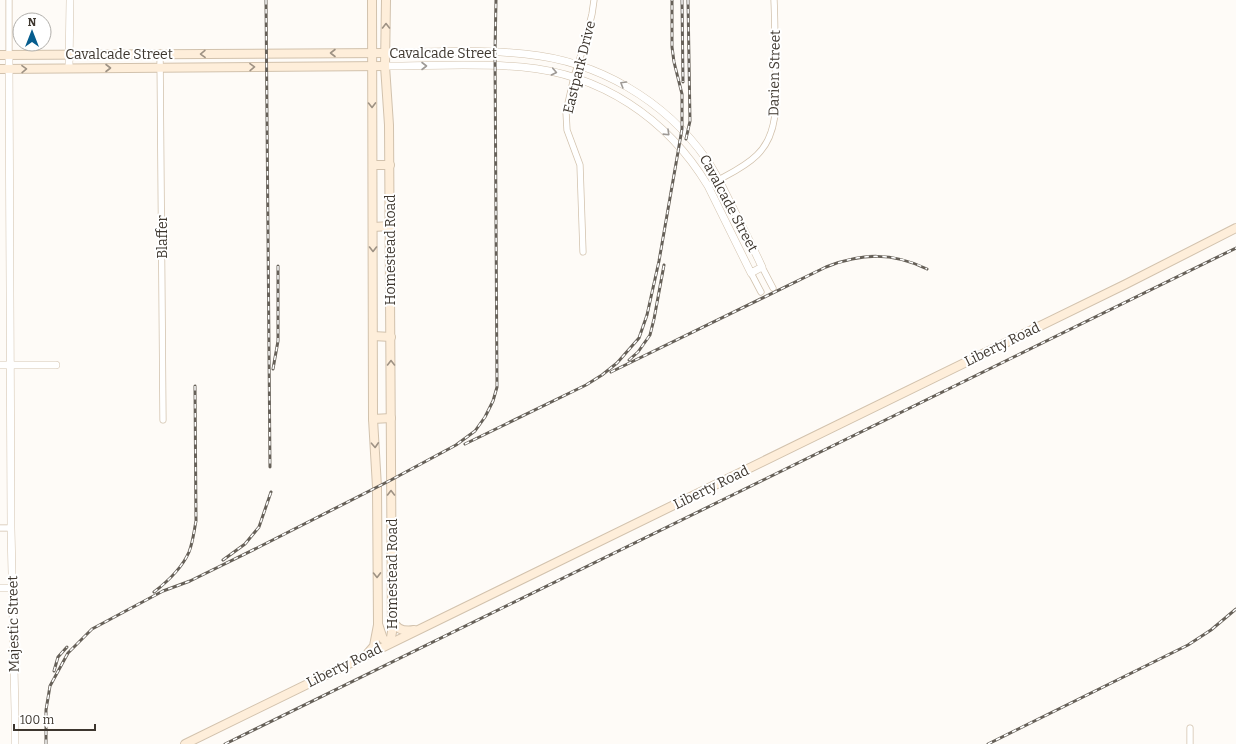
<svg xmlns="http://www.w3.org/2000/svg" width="1236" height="744" font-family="Bitter,serif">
<rect width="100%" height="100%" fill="#fefbf7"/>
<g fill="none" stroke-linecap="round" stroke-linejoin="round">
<defs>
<g id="minor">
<polyline points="160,54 163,420"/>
<polyline points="9,55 9,0"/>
<path d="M708 186C724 176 743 169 757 155 781 132 776 92 775 62 775 41 775 21 774 0"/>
<polyline points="583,252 580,165 567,130 566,112 574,77 585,42 592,14 594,0"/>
<polyline points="762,267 773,288"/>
<polyline points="751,273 761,292"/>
<polyline points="0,528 11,528"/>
<polyline points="1190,728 1190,744"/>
</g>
<g id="tertiary">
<path d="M385 53C431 52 479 49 525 54 598 61 665 100 707 160 716 173 723 188 730 202 741 224 752 245 762 267L751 273 708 186C667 118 601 74 522 67 477 63 430 66 385 66"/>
<polyline points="9,55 11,528 15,712 15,744"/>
<polyline points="69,68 70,0"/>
<polyline points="0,365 56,365"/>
<polyline points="0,588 12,588"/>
</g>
<g id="secondary">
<polyline points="372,0 373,419 377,487 378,624 383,639 390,643"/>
<polyline points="386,0 385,66 389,125 392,632 390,643"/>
<polyline points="0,55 385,53"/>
<polyline points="0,69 385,66"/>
<polyline points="373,165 390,165"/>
<polyline points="373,227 390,226"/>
<polyline points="373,336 391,337"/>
<polyline points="373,419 391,418"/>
<path d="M392 620C396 629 404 632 414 630"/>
<polyline points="368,653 374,646 378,625"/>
<polyline points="185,744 1126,284 1236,228"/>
</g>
</defs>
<use href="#minor" stroke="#d2c2ad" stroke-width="7"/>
<use href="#tertiary" stroke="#d2c2ad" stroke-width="8"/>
<use href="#secondary" stroke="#d2c2ad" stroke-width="10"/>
<use href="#minor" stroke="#fff" stroke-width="5.5"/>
<use href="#tertiary" stroke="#fff" stroke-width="7"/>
<use href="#secondary" stroke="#feeeda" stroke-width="8"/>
<defs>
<g id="rail">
<polyline points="266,0 270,467"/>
<polyline points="682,0 683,82"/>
<polyline points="686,139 690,121 688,0"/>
<polyline points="629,360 638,352 650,335 654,319 664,265"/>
<polyline points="273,369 278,341 278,266"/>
<path d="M611 372 826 267C862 253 892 252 927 269"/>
<polyline points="465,444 586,385 602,375 617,363 639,338 647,315 659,261 682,129 682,94 674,62 672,47 672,0"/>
<polyline points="223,560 245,544 259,527 271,492"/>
<path d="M154 592C167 582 182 568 189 552 193 542 194 531 196 521L195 386"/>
<polyline points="54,671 58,657 67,647"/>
<polyline points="46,744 46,710 50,686 68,653 92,629 163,591 190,581 257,548 391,480 456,445 475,431 485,417 493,401 497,387 495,52 496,0"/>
<polyline points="225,744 1236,248"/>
<polyline points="988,744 1188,645 1211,630 1236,609"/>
</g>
</defs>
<use href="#rail" stroke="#666058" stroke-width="3"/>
<use href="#rail" stroke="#fff" stroke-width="1.5" stroke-dasharray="4.5" stroke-linecap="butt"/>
</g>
<defs><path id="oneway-chevron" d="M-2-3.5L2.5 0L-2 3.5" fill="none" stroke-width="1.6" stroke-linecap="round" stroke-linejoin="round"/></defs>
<g stroke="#9e9284">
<use href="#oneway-chevron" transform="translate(386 26) rotate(-90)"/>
<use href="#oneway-chevron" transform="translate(333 53) rotate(180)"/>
<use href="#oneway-chevron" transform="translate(203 54) rotate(179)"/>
<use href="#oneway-chevron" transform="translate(252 67) rotate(-1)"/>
<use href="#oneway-chevron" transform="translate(108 68)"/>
<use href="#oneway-chevron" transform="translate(24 69) rotate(-1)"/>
<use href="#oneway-chevron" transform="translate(372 105) rotate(89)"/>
<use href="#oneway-chevron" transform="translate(373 249) rotate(90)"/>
<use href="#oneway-chevron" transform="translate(391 363) rotate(-90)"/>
<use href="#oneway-chevron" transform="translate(375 445) rotate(87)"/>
<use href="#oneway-chevron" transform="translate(391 493) rotate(-90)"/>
<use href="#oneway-chevron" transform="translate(377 575) rotate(89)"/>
</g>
<g stroke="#9e9a96">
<use href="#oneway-chevron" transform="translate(424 66)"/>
<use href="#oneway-chevron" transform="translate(554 72) rotate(12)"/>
<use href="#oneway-chevron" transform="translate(623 84) rotate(-149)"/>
<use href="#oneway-chevron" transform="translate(667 133) rotate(44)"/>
</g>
<g text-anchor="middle" stroke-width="4" stroke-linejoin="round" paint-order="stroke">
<g font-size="14" fill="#3d362e" stroke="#fff">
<text x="443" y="58">Cavalcade Street</text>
<text x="119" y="59">Cavalcade Street</text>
<text transform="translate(579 67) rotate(-76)" y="5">Eastpark Drive</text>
<text transform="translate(774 73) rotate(-89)" y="5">Darien Street</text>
<text transform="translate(729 203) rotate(62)" y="5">Cavalcade Street</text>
<text transform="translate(162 237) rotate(-90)" y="5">Blaffer</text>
<text transform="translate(390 250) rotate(-90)" y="5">Homestead Road</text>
<text transform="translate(1002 344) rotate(-26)" y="5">Liberty Road</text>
<text transform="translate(711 487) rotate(-26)" y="5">Liberty Road</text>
<text transform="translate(392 574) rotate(-90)" y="5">Homestead Road</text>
<text transform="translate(13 624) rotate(-91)" y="5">Majestic Street</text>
<text transform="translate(344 665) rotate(-26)" y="5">Liberty Road</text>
</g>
</g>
<g transform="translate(32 32)"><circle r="19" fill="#ffffff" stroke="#b1afab"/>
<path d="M0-3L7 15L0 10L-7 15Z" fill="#065d8e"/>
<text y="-6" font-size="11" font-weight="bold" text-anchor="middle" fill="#3d362e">N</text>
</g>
<path d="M14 724v6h81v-6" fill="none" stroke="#3d362e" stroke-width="2"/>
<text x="20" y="724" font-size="12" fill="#3d362e" stroke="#ffffff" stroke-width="3" paint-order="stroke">100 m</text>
</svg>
